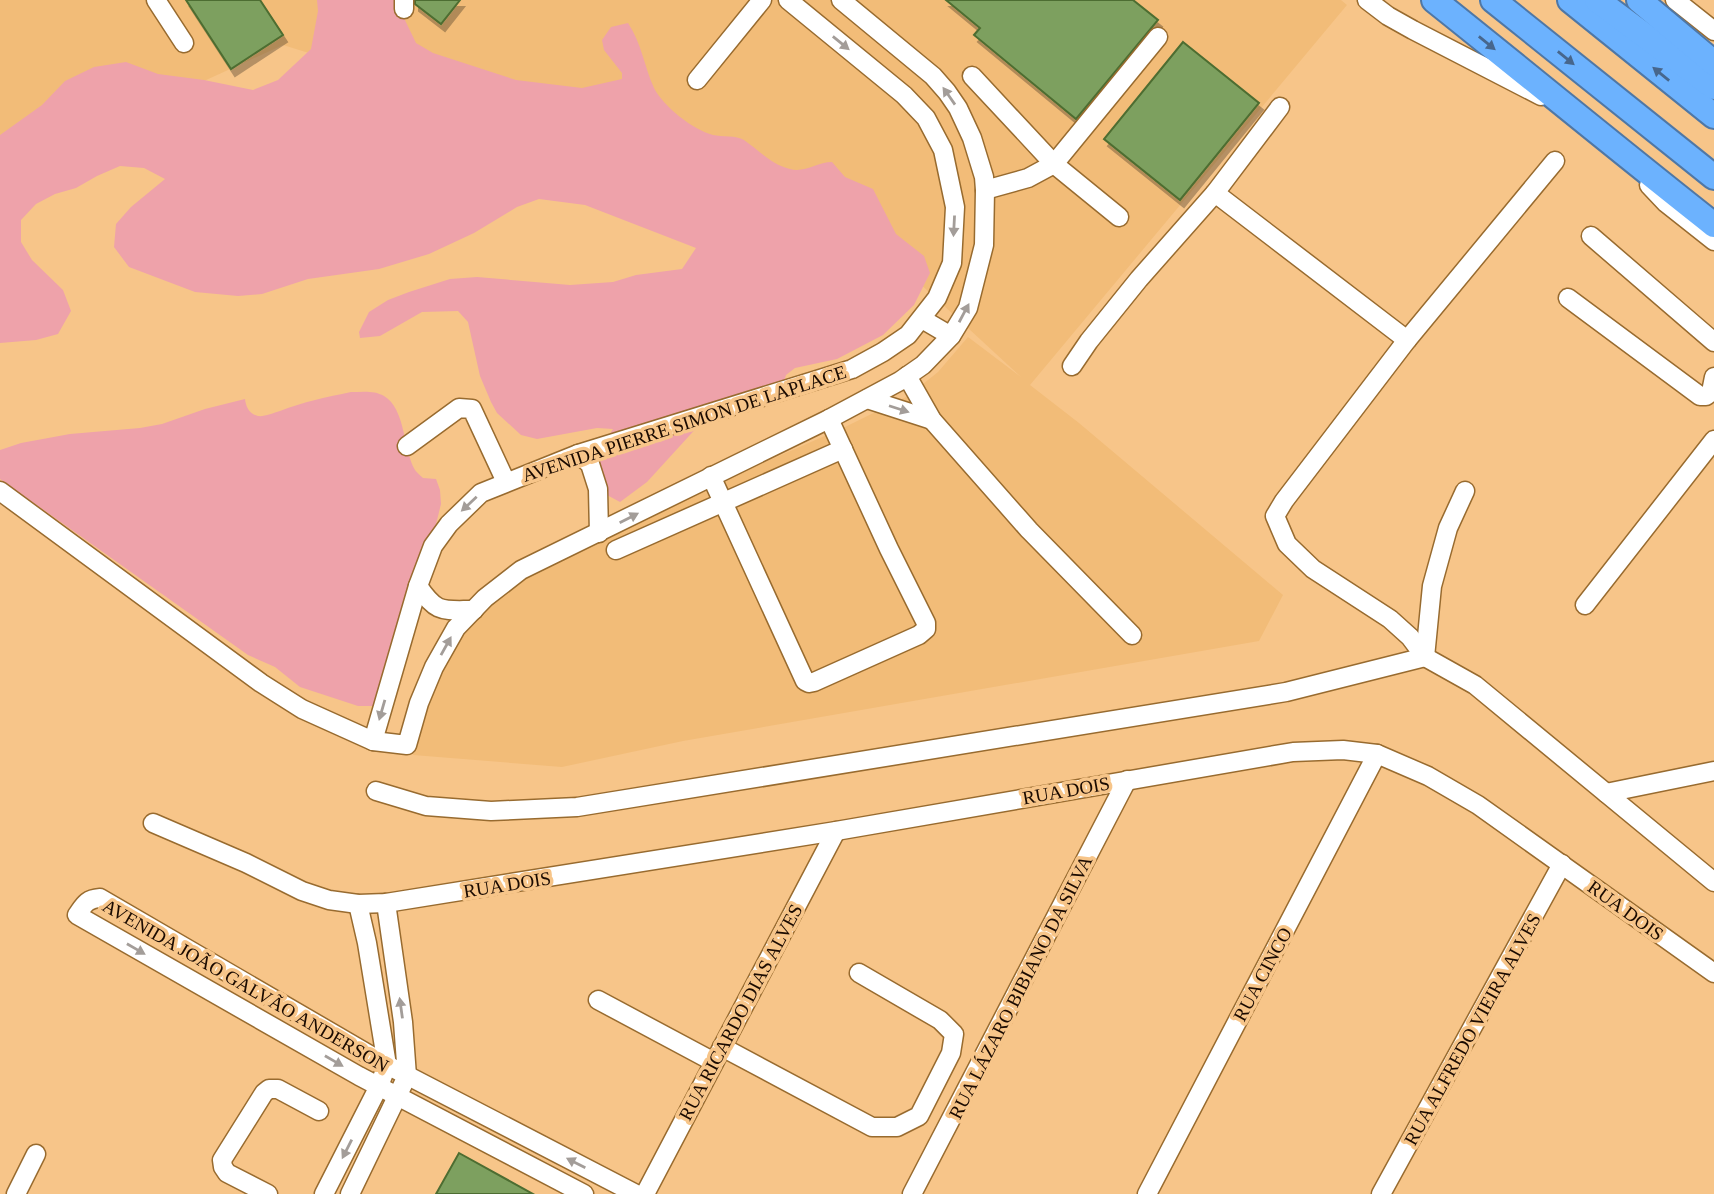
<svg xmlns="http://www.w3.org/2000/svg" width="1714" height="1194" font-family="'Times New Roman',serif">
<defs>
<filter id="shadow"><feDropShadow dx="4" dy="7" stdDeviation="0" flood-color="#0004"/></filter>
</defs>
<rect width="100%" height="100%" fill="#f7c589"/>
<polygon fill="#f2bc78" points="0,0 1341,0 1347,5 1030,385 1079,423 1283,595 1259,641 683,741 562,767 413,755 437,679 463,635 489,599 520,573 593,538 845,427 908,396 938,372 968,337 1021,377 851,220 283,45 0,174"/>
<g fill="#eea2aa">
<path d="M317 0H400L403 16 416 43 433 53 516 80 582 88 622 79V73L604 50 602 40 611 27 628 23C642 44 644 66 654 88 663 106 693 130 713 135 722 137 736 135 744 140 760 151 770 164 790 169 805 173 817 162 832 162L845 177 873 189 896 234 924 256 930 273 914 305 883 335 837 359 795 368 786 375 782 388 700 424 647 482 620 502 607 495C592 461 594 460 613 429L597 428 537 439 521 435 497 413 491 402 480 376 468 322 458 311 422 312 380 336 360 338 359 332 369 312 388 300 409 292 450 279 477 277 570 285 613 282 636 275 682 269 696 248 585 205 539 199 517 207 474 233 429 254 379 269 308 279 262 294 238 296 195 292 129 267 114 247 116 224 131 207 165 179 144 168 120 166 97 176 76 188 55 194 36 204 21 220V242L32 260 63 290 71 311 58 334 36 340 0 343V135L42 105 65 81 94 67 126 62 158 74 204 80 253 90 278 80 311 49 318 11Z"/>
<path d="M351 392C362 392 374 390 384 396 406 409 403 450 415 470 417 473 420 475 423 478L436 479 440 490 441 504 422 581 421 610 406 643 383 701 373 706H358L300 687 275 667 248 655 0 479V450L21 443 70 434 140 428 162 424 205 409 245 399C246 407 249 414 258 416 264 417 273 413 280 411 303 402 327 397 351 392Z"/>
</g>
<g fill="#7da05f" stroke="#4d6d30" stroke-width="2" filter="url(#shadow)">
<polygon points="186,0 260,0 283,35 231,69"/>
<polygon points="415,0 460,0 441,24 415,4"/>
<polygon points="946,0 1133,0 1158,20 1076,119 974,35 980,28"/>
<polygon points="1183,42 1259,103 1180,200 1104,139"/>
<polygon points="459,1153 533,1194 436,1194"/>
</g>
<g fill="none" stroke-linecap="round" stroke-linejoin="round">
<defs>
<g id="minor">
<polyline points="156,0 184,43"/>
<polyline points="1367,0 1388,16 1413,30 1541,96"/>
<polyline points="1675,0 1714,31"/>
<polyline points="404,9 404,0"/>
<polyline points="972,76 1054,164 1119,217"/>
<polyline points="697,80 762,0"/>
<polyline points="1555,161 1407,340 1284,501 1275,516 1287,544 1313,569 1390,619 1410,637 1425,657 1475,685 1714,882"/>
<polyline points="1649,185 1666,203 1714,241"/>
<polyline points="985,190 1028,178 1054,164 1158,37"/>
<polyline points="1215,193 1407,340"/>
<polyline points="1591,236 1714,342"/>
<polyline points="1568,298 1700,396 1706,396 1711,392 1714,377"/>
<polyline points="922,319 951,336"/>
<polyline points="1072,366 1089,341 1139,279 1215,193 1280,107"/>
<polyline points="907,376 932,420 1029,530 1132,635"/>
<polyline points="867,399 932,420"/>
<polyline points="407,446 459,408 472,409 506,482"/>
<polyline points="578,454 590,464 598,489 599,533"/>
<polyline points="711,476 805,681 809,683 814,682 919,635 926,629 926,623 889,549 829,419"/>
<polyline points="0,491 261,683 302,709 373,741 407,745 419,703 434,667 456,628 485,598 521,570 829,419 900,381 923,365 951,336 968,308 984,245 985,190 984,177 972,138 958,108 947,92 933,76 841,0"/>
<polyline points="616,550 843,449"/>
<path d="M418 586C437 614 442 610 474 610"/>
<polyline points="1585,605 1714,440"/>
<polyline points="1425,657 1432,586 1448,528 1465,491"/>
<polyline points="373,741 418,586 433,546 449,524 481,493 578,454 852,369 883,352 908,335 937,298 952,263 955,207 943,150 926,118 904,95 788,0"/>
<polyline points="376,791 426,806 491,811 577,807 1286,692 1425,657"/>
<polyline points="1606,793 1714,771"/>
<polyline points="153,823 246,863 302,891 329,900 358,904 386,903 836,831 1293,752 1343,750 1377,754 1428,776 1478,805 1714,973"/>
<polyline points="598,1000 714,1062"/>
<polyline points="722,1047 872,1127 897,1127 919,1116 951,1053 954,1034 940,1020 859,973"/>
<polyline points="16,1194 36,1154"/>
<polyline points="268,1194 227,1173 223,1167 222,1160 264,1093 269,1089 278,1089 319,1111"/>
<polyline points="324,1194 379,1086 387,1065 367,943 358,904"/>
<polyline points="350,1194 407,1076 403,1022 386,903"/>
<path d="M584 1194 359 1076 77 915C84 905 86 899 100 898L387 1065 636 1194"/>
<polyline points="645,1194 836,831"/>
<polyline points="912,1194 1127,780"/>
<polyline points="1147,1194 1377,754"/>
<polyline points="1381,1194 1562,864"/>
</g>
<g id="highway">
<path d="M1434 0C1528 75 1620 151 1714 225"/>
<polyline points="1493,0 1714,177"/>
<polyline points="1570,0 1714,116"/>
<polyline points="1597,0 1714,87"/>
<polyline points="1639,0 1714,63"/>
</g>
</defs>
<use href="#minor" stroke="#986b2f" stroke-width="21"/>
<use href="#highway" stroke="#4f77a5" stroke-width="28"/>
<use href="#minor" stroke="#fff" stroke-width="18"/>
<use href="#highway" stroke="#6cb2fe" stroke-width="24"/>
</g>
<defs><path id="oneway-solid" d="M-6-.8H1V-3.2L6.5 0L1 3.2V.8H-6Z" transform="scale(1.75)"/></defs>
<g fill="#a39d99">
<use href="#oneway-solid" transform="translate(841 43) rotate(39)"/>
<use href="#oneway-solid" transform="translate(949 96) rotate(-125)"/>
<use href="#oneway-solid" transform="translate(954 226) rotate(93)"/>
<use href="#oneway-solid" transform="translate(964 313) rotate(-62)"/>
<use href="#oneway-solid" transform="translate(899 409) rotate(18)"/>
<use href="#oneway-solid" transform="translate(469 504) rotate(137)"/>
<use href="#oneway-solid" transform="translate(629 518) rotate(-27)"/>
<use href="#oneway-solid" transform="translate(446 646) rotate(-61)"/>
<use href="#oneway-solid" transform="translate(382 710) rotate(106)"/>
<use href="#oneway-solid" transform="translate(136 949) rotate(30)"/>
<use href="#oneway-solid" transform="translate(401 1008) rotate(-98)"/>
<use href="#oneway-solid" transform="translate(334 1061) rotate(30)"/>
<use href="#oneway-solid" transform="translate(347 1149) rotate(117)"/>
<use href="#oneway-solid" transform="translate(576 1163) rotate(-153)"/>
</g>
<g fill="#47668c">
<use href="#oneway-solid" transform="translate(1487 43) rotate(39)"/>
<use href="#oneway-solid" transform="translate(1566 58) rotate(39)"/>
<use href="#oneway-solid" transform="translate(1661 74) rotate(-141)"/>
</g>
<g text-anchor="middle" stroke-width="7" stroke-linejoin="round" paint-order="stroke">
<g font-size="19" fill="#1a0a00" stroke="#f7c589">
<text transform="translate(684 423) rotate(-18)" y="7">AVENIDA PIERRE SIMON DE LAPLACE</text>
<text transform="translate(1066 790) rotate(-10)" y="7">RUA DOIS</text>
<text transform="translate(507 884) rotate(-9)" y="7">RUA DOIS</text>
<text transform="translate(1626 910) rotate(36)" y="7">RUA DOIS</text>
<text transform="translate(1262 974) rotate(-62)" y="7">RUA CINCO</text>
<text transform="translate(246 985) rotate(30)" y="7">AVENIDA JOÃO GALVÃO ANDERSON</text>
<text transform="translate(1020 987) rotate(-63)" y="7">RUA LÁZARO BIBIANO DA SILVA</text>
<text transform="translate(740 1012) rotate(-62)" y="7">RUA RICARDO DIAS ALVES</text>
<text transform="translate(1472 1029) rotate(-61)" y="7">RUA ALFREDO VIEIRA ALVES</text>
</g>
</g>
</svg>
